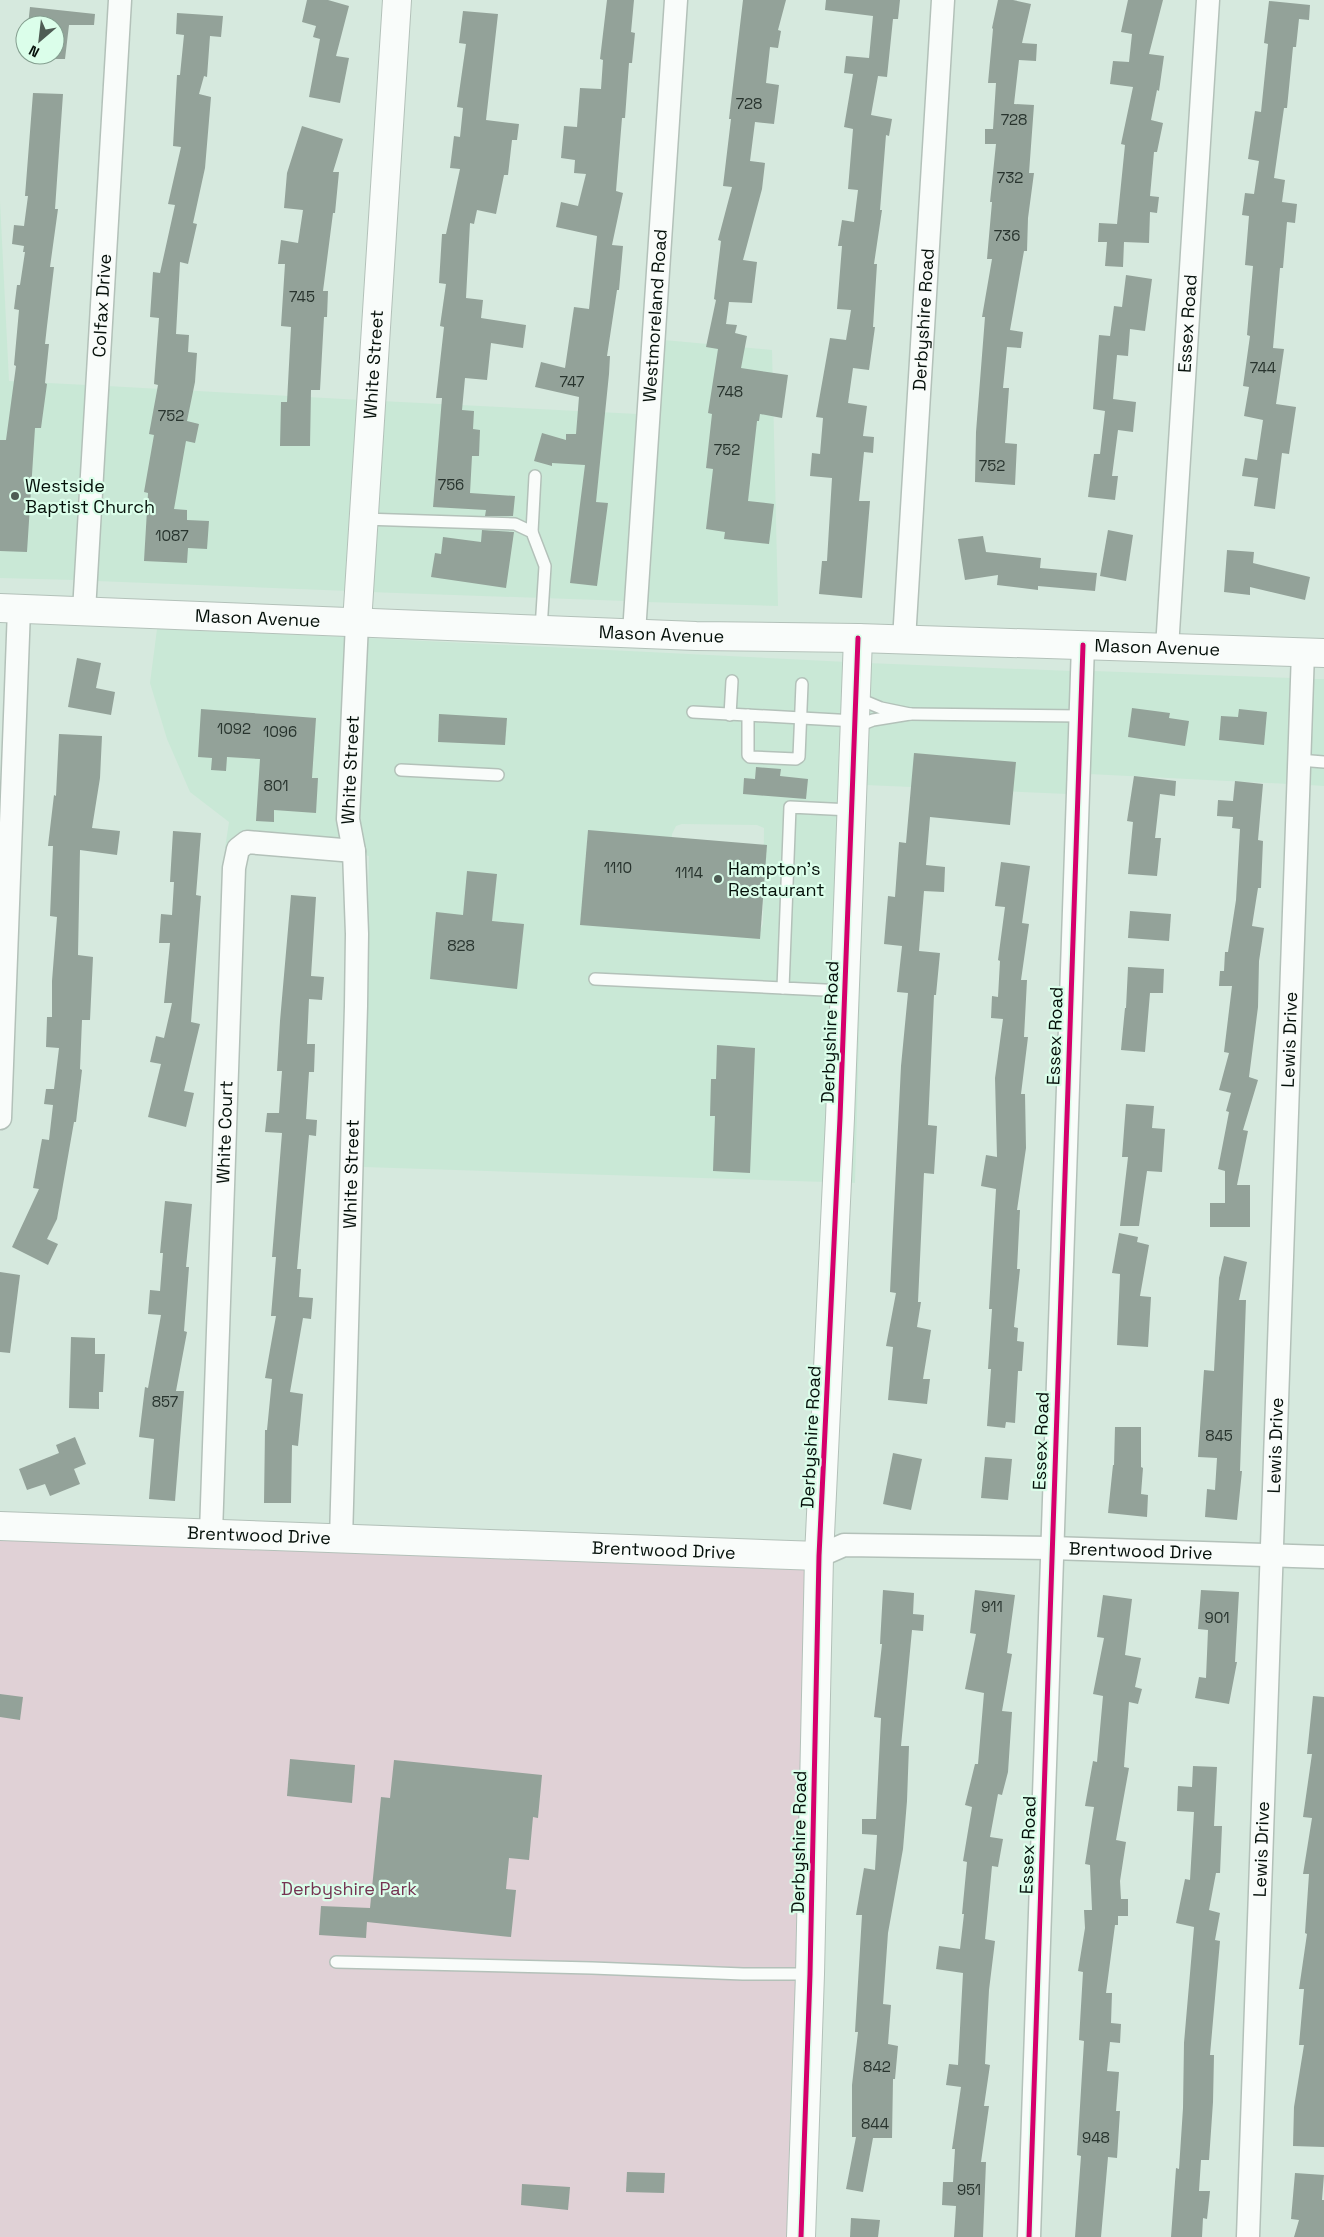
<svg xmlns="http://www.w3.org/2000/svg" width="1324" height="2237" font-family="'Space Grotesk',sans-serif">
<rect width="100%" height="100%" fill="#d6e9de"/>
<g fill="#c9e8d6" fill-rule="evenodd">
<polygon points="0,201 9,381 87,385 75,580 0,578"/>
<polygon points="664,340 772,350 778,606 646,602"/>
<polygon points="107,386 361,400 349,591 96,581"/>
<polygon points="381,401 638,414 626,601 369,592"/>
<polygon points="157,629 346,637 338,819 340,839 225,848 229,822 190,792 167,739 150,683"/>
<path d="M366 638 847 662 827 1182 363 1167 369 856 364 855 365 841 362 840 358 817ZM682 824 757 825 764 828 763 924 759 933 670 923 672 834 676 826Z"/>
<polygon points="867,663 1072,671 1068,794 866,785 855,1183 847,1182"/>
<polygon points="1093,671 1292,678 1289,784 1089,774"/>
<polygon points="1313,679 1324,679 1324,786 1309,785"/>
</g>
<polygon fill="#e0d1d6" points="0,1526 819,1556 801,2237 0,2237"/>
<g fill="#93a299">
<polygon points="307,0 328,0 349,6 336,56 349,58 340,103 309,97 320,39 313,37 316,26 302,22"/>
<polygon points="607,0 634,0 631,32 635,33 632,63 629,63 625,118 622,118 616,191 623,193 612,245 623,246 619,290 617,290 607,356 610,356 609,374 596,502 608,503 597,586 570,583 585,465 552,463 552,466 534,461 542,433 566,440 566,434 576,434 579,397 535,387 541,362 565,368 574,307 589,309 597,236 556,227 561,202 578,206 586,174 574,173 575,160 561,158 564,126 577,127 580,88 601,89 603,60 600,59"/>
<polygon points="743,0 786,0 778,30 781,31 778,48 770,47 766,83 779,85 774,124 755,122 750,161 765,163 762,189 743,260 757,262 752,303 729,302 726,324 737,325 735,333 747,336 741,368 788,375 782,418 760,414 759,421 757,421 748,501 774,504 769,544 724,539 725,532 706,529 713,469 706,468 712,414 708,413 718,349 706,347 716,300 714,299 721,241 718,240 732,187 723,186 731,119 729,119"/>
<polygon points="826,0 900,0 898,19 893,19 887,77 878,76 871,115 892,119 889,136 886,135 880,210 882,210 874,264 877,264 873,327 875,327 869,370 853,368 848,403 867,406 863,436 874,437 873,453 864,452 859,501 870,501 862,598 819,594 822,561 827,561 832,478 810,476 812,453 820,454 823,418 816,417 830,338 846,340 851,310 837,309 842,246 838,246 842,220 854,222 858,190 848,189 853,129 844,127 853,74 844,73 846,56 869,58 873,16 825,10"/>
<polygon points="998,0 1013,0 1031,4 1022,43 1037,44 1036,61 1019,60 1014,104 1034,105 1029,173 1034,173 1028,218 1027,251 1024,251 1010,330 1023,332 1021,348 1007,347 1003,388 1009,388 1005,443 1017,444 1015,485 975,482 976,432 985,317 982,317 992,259 987,259 992,202 990,202 996,144 985,144 985,129 993,129 996,83 988,83 993,29 992,28"/>
<polygon points="1128,0 1163,0 1149,54 1164,56 1159,91 1157,90 1151,120 1163,123 1157,152 1154,152 1150,196 1159,197 1157,213 1150,212 1149,243 1124,242 1123,267 1105,266 1107,242 1098,242 1099,223 1117,224 1125,145 1121,144 1133,87 1110,84 1113,61 1129,62 1132,34 1121,32"/>
<polygon points="1269,1 1310,5 1309,20 1299,19 1296,47 1293,47 1287,108 1284,108 1274,178 1285,180 1282,202 1297,204 1295,223 1287,222 1283,268 1280,268 1273,348 1284,349 1276,404 1296,407 1289,454 1282,453 1275,509 1254,506 1258,478 1242,476 1245,458 1257,460 1263,420 1244,416 1249,387 1243,386 1250,336 1247,335 1253,266 1245,265 1249,216 1242,215 1245,193 1254,194 1259,161 1248,159 1255,111 1261,112 1268,44 1264,43"/>
<polygon points="30,7 95,14 94,25 69,25 65,59 55,59 55,25 28,25"/>
<polygon points="463,11 498,14 486,120 519,124 517,140 512,140 508,175 504,175 496,214 477,210 474,224 470,223 466,298 483,300 481,318 526,325 523,348 491,343 487,380 465,378 462,410 474,411 473,429 480,430 479,456 472,456 470,493 515,496 513,516 485,516 486,510 433,507 442,398 436,398 444,327 440,326 446,284 439,283 442,234 446,234 460,169 450,168 454,136 460,137 463,108 457,107 466,44 459,43"/>
<polygon points="177,13 223,16 221,37 210,36 207,77 204,76 199,94 211,97 205,168 193,223 197,224 188,264 180,262 176,334 189,335 188,352 197,353 195,382 187,421 199,424 195,443 186,441 174,509 187,510 187,520 209,521 207,549 188,548 187,563 144,561 148,493 144,492 154,435 149,434 158,385 154,384 159,318 150,317 153,272 160,273 175,205 168,204 181,147 173,146 177,75 180,75 184,35 176,34"/>
<polygon points="33,93 63,94 55,209 58,209 50,267 54,267 47,326 45,344 49,344 45,383 47,384 41,428 35,428 27,552 0,551 0,440 6,440 16,366 14,365 19,310 14,309 17,285 20,285 25,252 23,252 24,246 12,244 14,225 24,226 28,196 25,196"/>
<polygon points="302,126 343,139 333,172 339,172 335,213 333,213 323,291 328,291 327,317 324,317 320,390 311,390 310,446 280,446 281,402 287,402 291,327 281,326 285,264 278,264 281,240 298,243 303,210 284,208 287,173"/>
<polygon points="1126,275 1152,279 1145,331 1130,329 1128,356 1117,355 1113,399 1136,402 1133,432 1118,430 1112,476 1118,476 1115,500 1088,497 1094,454 1100,454 1105,411 1093,409 1099,335 1110,336 1114,306 1122,307"/>
<polygon points="482,530 514,532 506,588 431,577 435,553 441,554 443,537 481,542"/>
<polygon points="1108,530 1133,535 1126,581 1100,576"/>
<polygon points="983,536 986,552 1041,558 1040,568 1097,573 1095,591 1038,586 1038,590 997,585 998,575 965,580 958,539"/>
<polygon points="1227,550 1254,552 1253,563 1310,577 1305,600 1250,587 1250,595 1224,592"/>
<polygon points="77,658 101,663 96,688 115,692 111,715 68,707"/>
<polygon points="1132,708 1170,713 1169,718 1189,721 1185,746 1128,737"/>
<polygon points="201,709 316,718 312,778 318,778 316,813 274,810 274,822 256,821 260,759 227,757 226,771 211,770 212,758 198,757"/>
<polygon points="1239,709 1267,712 1264,745 1219,740 1221,716 1238,717"/>
<polygon points="439,714 507,718 505,745 438,742"/>
<polygon points="59,734 102,736 100,778 92,828 120,831 117,855 80,850 78,955 93,957 90,1020 82,1020 80,1069 82,1070 76,1122 74,1122 57,1219 47,1239 58,1244 48,1265 12,1247 39,1189 33,1188 42,1139 49,1140 53,1105 44,1104 46,1089 54,1089 59,1048 46,1047 47,1017 52,1017 52,981 57,917 50,916 53,846 48,846 54,795 56,796"/>
<polygon points="914,753 1016,762 1010,825 930,817 926,865 945,867 944,892 924,891 919,951 940,953 936,995 934,995 928,1125 937,1126 934,1174 924,1173 918,1302 921,1302 917,1327 931,1330 923,1379 930,1379 927,1404 888,1400 893,1347 886,1346 896,1293 890,1292 893,1229 901,1066 908,993 897,992 902,946 884,944 888,896 895,897 899,842 906,843"/>
<polygon points="756,767 781,769 780,776 808,779 806,799 743,794 744,778 755,779"/>
<polygon points="1134,776 1176,781 1175,796 1160,794 1155,838 1161,838 1157,876 1128,874 1133,822 1127,821"/>
<polygon points="1235,781 1263,784 1258,840 1263,841 1261,888 1258,888 1252,926 1264,928 1259,961 1258,1007 1249,1077 1258,1080 1243,1130 1248,1131 1237,1185 1250,1185 1250,1227 1210,1227 1210,1203 1225,1203 1225,1171 1218,1169 1229,1112 1226,1111 1231,1093 1219,1090 1229,1053 1224,1052 1232,986 1219,986 1220,971 1224,971 1225,952 1228,952 1236,900 1240,829 1232,828 1233,817 1217,816 1218,800 1233,801"/>
<polygon points="588,830 767,845 760,939 580,925"/>
<polygon points="173,831 201,833 196,895 201,896 191,1022 200,1024 184,1091 194,1093 186,1127 148,1117 161,1064 150,1062 156,1036 164,1038 172,1003 164,1003 170,943 159,943 161,914 172,915 174,882 170,882"/>
<polygon points="1001,862 1030,866 1022,923 1029,924 1021,980 1027,980 1024,1037 1028,1037 1021,1094 1025,1094 1026,1148 1017,1210 1020,1210 1017,1269 1020,1269 1014,1327 1018,1328 1017,1341 1024,1342 1022,1371 1018,1371 1015,1423 1006,1422 1005,1428 987,1426 991,1369 988,1369 992,1309 989,1309 996,1189 981,1186 986,1155 997,1157 995,1078 1003,1019 991,1018 992,996 998,997 1000,961 998,960 1005,907 995,906"/>
<polygon points="467,871 497,874 492,921 524,924 517,989 430,979 436,912 463,915"/>
<polygon points="291,895 316,897 311,976 324,977 322,1000 309,999 307,1044 315,1044 314,1072 309,1072 306,1119 317,1120 316,1136 309,1135 297,1269 301,1269 299,1297 313,1298 311,1319 303,1318 290,1392 303,1394 298,1446 292,1445 291,1503 264,1503 265,1430 267,1430 272,1379 265,1378 276,1316 271,1316 276,1257 272,1257 282,1133 265,1132 267,1113 279,1113 282,1071 277,1071 280,1021"/>
<polygon points="1130,911 1171,914 1169,941 1128,938"/>
<polygon points="1128,967 1164,969 1163,993 1150,993 1145,1052 1121,1050 1125,1008 1126,1008"/>
<polygon points="717,1045 755,1048 750,1173 713,1171 715,1116 710,1116 711,1079 716,1079"/>
<polygon points="1126,1104 1154,1106 1152,1128 1165,1129 1162,1172 1147,1171 1139,1226 1120,1226 1128,1157 1122,1157"/>
<polygon points="165,1201 192,1204 186,1267 189,1267 184,1331 187,1332 176,1391 184,1391 175,1501 149,1499 154,1439 139,1437 145,1387 148,1388 161,1315 148,1314 150,1290 160,1291 163,1253 160,1253"/>
<polygon points="1119,1233 1138,1237 1137,1242 1149,1245 1140,1296 1151,1297 1148,1347 1117,1345 1120,1274 1112,1273"/>
<polygon points="1224,1256 1247,1262 1239,1300 1246,1300 1240,1471 1242,1471 1237,1520 1205,1517 1207,1489 1215,1490 1217,1458 1198,1457 1204,1370 1214,1371 1219,1278"/>
<polygon points="0,1272 20,1275 10,1353 0,1352"/>
<polygon points="71,1337 95,1338 95,1354 105,1354 103,1392 99,1392 99,1409 69,1408"/>
<polygon points="1115,1427 1141,1427 1141,1467 1143,1468 1141,1494 1148,1495 1147,1517 1108,1513 1113,1465 1114,1465"/>
<polygon points="75,1437 86,1464 74,1469 80,1484 50,1496 45,1484 27,1490 19,1469 59,1453 56,1445"/>
<polygon points="893,1453 922,1459 911,1510 883,1504"/>
<polygon points="985,1457 1012,1459 1008,1500 981,1498"/>
<polygon points="883,1590 914,1593 913,1614 924,1615 923,1631 912,1630 901,1746 909,1746 907,1801 903,1849 888,1933 883,2004 891,2005 888,2044 898,2046 895,2079 893,2079 892,2138 873,2138 863,2192 846,2189 856,2137 852,2137 852,2085 858,2032 855,2032 862,1915 856,1915 864,1868 875,1870 877,1835 862,1834 862,1819 876,1819 881,1718 874,1717 882,1644 880,1644"/>
<polygon points="975,1590 1015,1595 1007,1653 1012,1654 1002,1711 1012,1712 1008,1772 1002,1795 998,1794 990,1837 1003,1839 998,1867 992,1866 985,1939 995,1941 989,1990 985,2064 990,2065 984,2106 989,2106 981,2162 986,2162 983,2237 954,2237 956,2206 942,2205 943,2182 953,2182 955,2149 952,2149 961,2087 946,2085 949,2064 958,2065 963,1973 936,1969 939,1946 960,1949 964,1914 962,1914 967,1862 963,1861 972,1807 965,1805 975,1764 978,1764 984,1693 965,1689 976,1634 970,1633"/>
<polygon points="1201,1590 1239,1592 1235,1662 1237,1662 1229,1704 1195,1698 1199,1677 1206,1678 1208,1630 1198,1629"/>
<polygon points="1103,1595 1132,1599 1125,1655 1141,1658 1135,1687 1142,1689 1138,1704 1129,1702 1124,1767 1129,1768 1116,1840 1126,1842 1120,1881 1121,1899 1128,1899 1128,1916 1118,1916 1118,1925 1115,1925 1106,1993 1112,1993 1111,2023 1121,2024 1120,2043 1110,2042 1107,2071 1119,2072 1116,2111 1120,2111 1117,2158 1108,2157 1101,2237 1075,2237 1081,2156 1077,2155 1084,2041 1079,2040 1083,1972 1078,1971 1085,1928 1084,1910 1092,1910 1090,1865 1085,1864 1094,1807 1085,1806 1093,1761 1097,1762 1103,1696 1093,1694 1104,1638 1097,1637"/>
<polygon points="0,1694 23,1697 20,1720 0,1717"/>
<polygon points="1313,1696 1324,1697 1324,2147 1293,2146 1294,2107 1304,2045 1299,2045 1304,1989 1299,1989 1307,1934 1305,1933 1309,1874 1303,1874 1312,1818 1303,1817 1312,1754 1307,1754"/>
<polygon points="290,1759 355,1765 352,1803 287,1796"/>
<polygon points="394,1760 542,1775 538,1818 533,1817 529,1860 509,1858 506,1889 516,1890 511,1937 367,1922 366,1938 319,1935 321,1906 370,1908 381,1797 390,1798"/>
<polygon points="1193,1766 1217,1767 1214,1826 1222,1826 1220,1873 1216,1873 1209,1910 1220,1913 1215,1940 1220,1941 1210,2055 1214,2055 1213,2102 1209,2160 1201,2160 1199,2191 1210,2191 1207,2219 1203,2218 1202,2237 1171,2237 1176,2168 1179,2169 1183,2108 1184,2043 1194,1927 1176,1923 1185,1879 1190,1880 1194,1812 1177,1811 1178,1786 1192,1787"/>
<polygon points="627,2172 665,2173 664,2193 626,2192"/>
<polygon points="1295,2173 1324,2175 1322,2200 1324,2200 1324,2237 1294,2237 1299,2220 1291,2219"/>
<polygon points="522,2184 570,2187 568,2210 521,2205"/>
<polygon points="851,2218 880,2220 878,2237 850,2237"/>
</g>
<g fill="none" stroke-linecap="round" stroke-linejoin="round">
<defs>
<g id="service">
<polyline points="363,519 515,524 532,532 545,566 541,629"/>
<polyline points="532,532 535,476"/>
<polyline points="693,712 855,721"/>
<polyline points="910,714 1080,716"/>
<polyline points="730,715 732,681"/>
<polyline points="748,715 748,755 750,757 796,759 799,757 802,684"/>
<polyline points="855,727 873,720 910,714 881,708 857,698"/>
<polyline points="1299,760 1324,762"/>
<polyline points="401,770 498,775"/>
<polyline points="595,979 783,988"/>
<polyline points="845,991 783,988 790,807 851,810"/>
<polyline points="336,1962 592,1968 743,1974 810,1974"/>
</g>
<g id="minor">
<path id="s1" d="M84 611 120 0"/>
<path id="s2" d="M634 633 676 0"/>
<path id="s3" d="M904 640 943 0"/>
<path id="s4" d="M1167 648 1208 0"/>
<polyline points="0,1118 19,609"/>
<path id="s5" d="M211 1533 234 868 238 849 247 842 354 851"/>
<path id="s6" d="M341 1540 356 1006 357 934 354 851 348 819 357 623"/>
<path id="s7" d="M819 1556 844 1545 1051 1548 1324 1557"/>
<polyline points="1029,2237 1083,645"/>
<path id="s8" d="M1248 2237 1303 652"/>
</g>
<g id="tertiary">
<path id="s9" d="M357 623 397 0"/>
<path id="s10" d="M0 1526 819 1556"/>
<polyline points="801,2237 810,1974 819,1556 840,1118 858,638"/>
</g>
<g id="secondary">
<path id="s11" d="M0 608 696 636 858 638 1324 653"/>
</g>
</defs>
<use href="#service" stroke="#b3c1b9" stroke-width="14"/>
<use href="#minor" stroke="#b3c1b9" stroke-width="25"/>
<use href="#tertiary" stroke="#b3c1b9" stroke-width="30"/>
<use href="#secondary" stroke="#b3c1b9" stroke-width="30"/>
<use href="#service" stroke="#f9fcfa" stroke-width="11"/>
<use href="#minor" stroke="#f9fcfa" stroke-width="22"/>
<use href="#tertiary" stroke="#f9fcfa" stroke-width="28"/>
<use href="#secondary" stroke="#f9fcfa" stroke-width="28"/>
<defs>
<g id="cycleway">
<polyline points="801,2237 810,1974 819,1556 840,1118 858,638"/>
<polyline points="1029,2237 1083,645"/>
</g>
</defs>
<use href="#cycleway" stroke="#dbfeea" stroke-width="8"/>
<use href="#cycleway" stroke="#d6006c" stroke-width="5"/>
</g>
<g fill="#4e5c54" stroke="#dbfeea" stroke-width="2">
<circle cx="15" cy="496" r="5"/>
<circle cx="718" cy="879" r="5"/>
</g>
<g text-anchor="middle" stroke-width="4.5" stroke-linejoin="round" paint-order="stroke">
<g font-size="15" fill="#28342e">
<text x="749" y="109">728</text>
<text x="1014" y="125">728</text>
<text x="1010" y="183">732</text>
<text x="1007" y="241">736</text>
<text x="302" y="302">745</text>
<text x="1263" y="373">744</text>
<text x="572" y="387">747</text>
<text x="730" y="397">748</text>
<text x="171" y="421">752</text>
<text x="727" y="455">752</text>
<text x="992" y="471">752</text>
<text x="451" y="490">756</text>
<text x="172" y="541">1087</text>
<text x="234" y="734">1092</text>
<text x="280" y="737">1096</text>
<text x="276" y="791">801</text>
<text x="618" y="873">1110</text>
<text x="689" y="878">1114</text>
<text x="461" y="951">828</text>
<text x="165" y="1407">857</text>
<text x="1219" y="1441">845</text>
<text x="992" y="1612">911</text>
<text x="1217" y="1623">901</text>
<text x="877" y="2072">842</text>
<text x="875" y="2129">844</text>
<text x="1096" y="2143">948</text>
<text x="969" y="2195">951</text>
</g>
<g font-size="18" fill="#05100a" stroke="#dbfeea">
<text dy="6" stroke="none"><textPath href="#s1" startOffset="306">Colfax Drive</textPath></text>
<text dy="6" stroke="none"><textPath href="#s2" startOffset="318">Westmoreland Road</textPath></text>
<text dy="6" stroke="none"><textPath href="#s3" startOffset="321">Derbyshire Road</textPath></text>
<text dy="6" stroke="none"><textPath href="#s4" startOffset="325">Essex Road</textPath></text>
<text dy="6" stroke="none"><textPath href="#s9" startOffset="259">White Street</textPath></text>
<text dy="6" stroke="none"><textPath href="#s11" startOffset="258">Mason Avenue</textPath></text>
<text dy="6" stroke="none"><textPath href="#s11" startOffset="662">Mason Avenue</textPath></text>
<text dy="6" stroke="none"><textPath href="#s11" startOffset="1158">Mason Avenue</textPath></text>
<text dy="6" stroke="none"><textPath href="#s6" startOffset="771">White Street</textPath></text>
<text transform="translate(830 1032) rotate(-88)" y="6">Derbyshire Road</text>
<text transform="translate(1055 1036) rotate(-88)" y="6">Essex Road</text>
<text dy="6" stroke="none"><textPath href="#s8" startOffset="1198">Lewis Drive</textPath></text>
<text dy="6" stroke="none"><textPath href="#s5" startOffset="401">White Court</textPath></text>
<text dy="6" stroke="none"><textPath href="#s6" startOffset="366">White Street</textPath></text>
<text transform="translate(811 1437) rotate(-87)" y="6">Derbyshire Road</text>
<text transform="translate(1041 1441) rotate(-88)" y="6">Essex Road</text>
<text dy="6" stroke="none"><textPath href="#s8" startOffset="792">Lewis Drive</textPath></text>
<text dy="6" stroke="none"><textPath href="#s10" startOffset="259">Brentwood Drive</textPath></text>
<text dy="6" stroke="none"><textPath href="#s10" startOffset="664">Brentwood Drive</textPath></text>
<text dy="6" stroke="none"><textPath href="#s7" startOffset="324">Brentwood Drive</textPath></text>
<text transform="translate(799 1842) rotate(-89)" y="6">Derbyshire Road</text>
<text transform="translate(1028 1845) rotate(-88)" y="6">Essex Road</text>
<text dy="6" stroke="none"><textPath href="#s8" startOffset="388">Lewis Drive</textPath></text>
</g>
<g font-size="18" fill="#05100a" stroke="#dbfeea" text-anchor="start">
<text x="25" y="492">Westside<tspan x="25" dy="21">Baptist Church</tspan></text>
<text x="728" y="875">Hampton's<tspan x="728" dy="21">Restaurant</tspan></text>
</g>
<g font-size="18" fill="#753352" stroke="#dbfeea">
<text x="349" y="1895">Derbyshire Park</text>
</g>
</g>
<g transform="translate(40 40) rotate(208)"><circle r="24" fill="#dbfeea" stroke="#859f90"/>
<path d="M0-4L9 19L0 12L-9 19Z" fill="#4e5c54"/>
<text y="-8" font-size="14" font-weight="bold" text-anchor="middle" fill="#05100a">N</text>
</g>
</svg>
